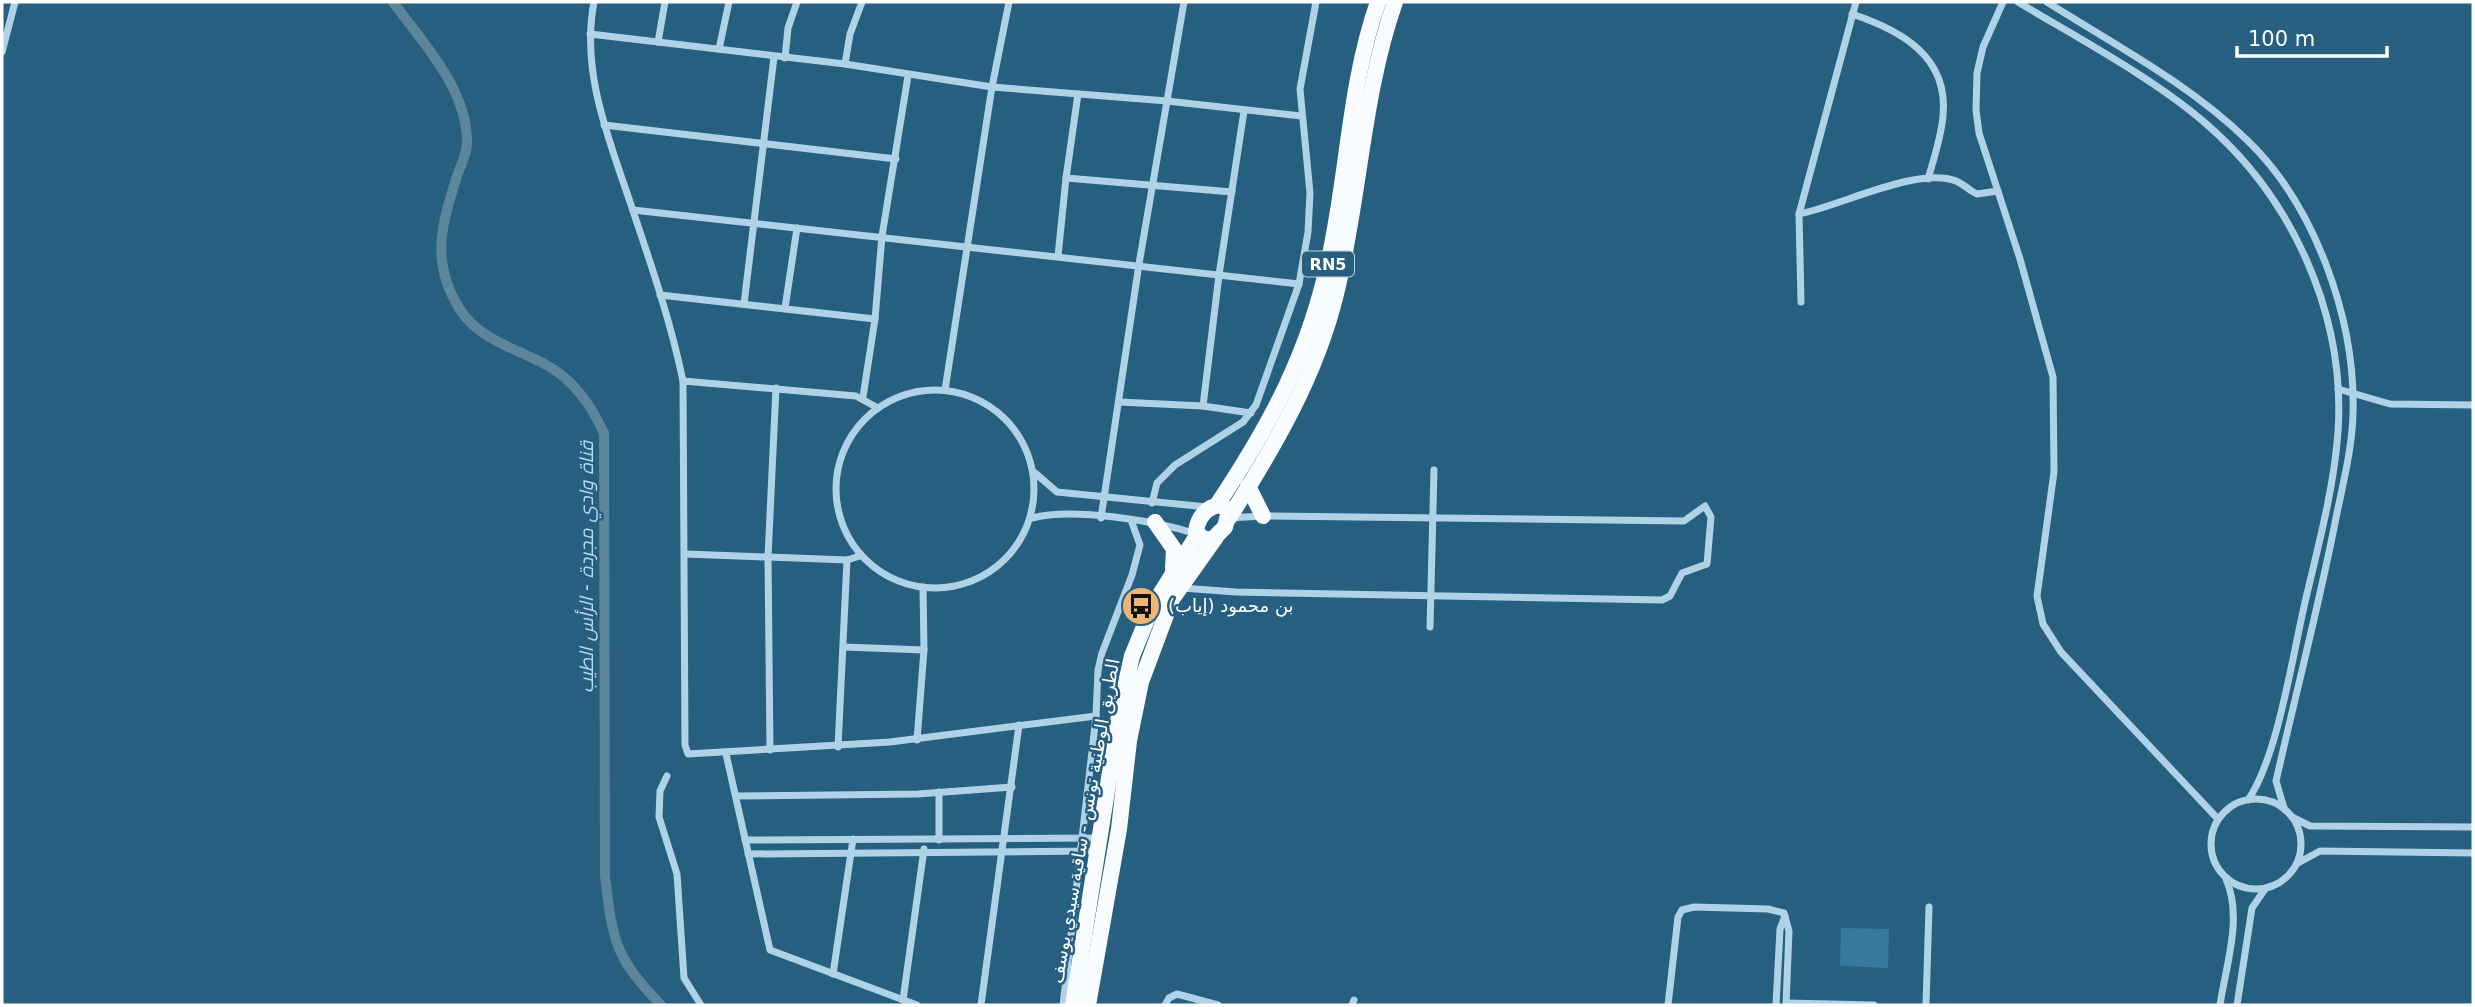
<svg xmlns="http://www.w3.org/2000/svg" width="2475" height="1007" font-family="'DejaVu Sans',Cairo,sans-serif">
<rect width="100%" height="100%" fill="#275f81"/>
<polygon fill="#37789d" points="1841,928 1889,929 1888,968 1840,966"/>
<g fill="none" stroke-linecap="round" stroke-linejoin="round">
<path stroke="#5d859c" stroke-width="10" d="M393 2C422 42 466 87 467 140 468 151 461 165 457 176 442 224 430 261 459 308 483 347 532 350 564 377 583 394 593 410 604 433L605 876C613 942 614 956 661 1005"/>
<g stroke="#afd2e6" stroke-width="7">
<path d="M594 2C580 74 611 144 633 211 652 267 671 323 683 381"/>
<polyline points="2003,2 1983,47 1977,73 1976,110 1979,133 2020,259 2053,377 2054,472 2037,596 2043,624 2061,652 2218,819"/>
<path d="M2018 2C2076 37 2153 78 2204 122 2292 197 2346 315 2338 432 2334 487 2319 543 2306 598 2293 652 2278 757 2248 800"/>
<path d="M2047 2C2115 45 2188 83 2247 140 2315 205 2356 320 2353 414 2352 452 2341 491 2334 528 2317 613 2295 697 2276 781L2284 808"/>
<path d="M1852 14C1900 30 1949 56 1943 116 1941 138 1934 158 1928 179"/>
<polyline points="590,34 845,64 992,87 1167,101 1301,116"/>
<polyline points="658,42 665,2"/>
<polyline points="719,49 729,2"/>
<polyline points="2,52 15,2"/>
<polyline points="785,58 788,28 797,2"/>
<polyline points="845,64 850,34 862,2"/>
<polyline points="1078,94 1066,178 1232,192"/>
<polyline points="604,125 896,159"/>
<polyline points="633,210 1299,284"/>
<polyline points="1799,214 1856,2"/>
<polyline points="1058,256 1066,178"/>
<polyline points="660,295 875,319"/>
<path d="M1801 302 1799 214C1840 206 1914 168 1953 180 1962 182 1968 190 1977 194L1998 191"/>
<polyline points="744,304 774,57"/>
<polyline points="785,308 797,228"/>
<polyline points="2338,389 2390,404 2473,405"/>
<polyline points="945,390 992,87 1009,2"/>
<circle cx="935" cy="489" r="99"/>
<polyline points="863,397 875,319 882,236 908,76"/>
<polyline points="1119,402 1203,406 1251,413"/>
<polyline points="1203,406 1219,275 1244,111"/>
<polyline points="878,408 856,396 683,381 685,745 688,754 890,742 1096,716 1098,670 1102,653 1132,575 1140,545 1131,520"/>
<polyline points="1035,473 1057,492 1207,507"/>
<polyline points="1152,503 1157,483 1175,465 1243,422 1256,405 1299,284 1308,232 1310,193 1300,89 1316,2"/>
<path d="M1032 518C1073 507 1156 521 1197 534"/>
<polyline points="1101,518 1139,264 1184,2"/>
<polyline points="686,554 847,560 860,556"/>
<polyline points="1182,588 1236,592 1662,600 1670,596 1682,573 1707,564 1711,517 1705,506 1684,521 1263,516 1229,518"/>
<polyline points="1430,627 1434,470"/>
<polyline points="844,647 924,650"/>
<polyline points="917,740 924,650 923,587"/>
<polyline points="838,747 847,560"/>
<polyline points="770,750 768,557 776,388"/>
<polyline points="726,754 770,950 917,1005"/>
<polyline points="667,776 660,791 659,817 677,874 684,978 701,1005"/>
<polyline points="736,796 918,794 1012,787"/>
<circle cx="2256" cy="844" r="45"/>
<polyline points="2294,818 2310,826 2473,827"/>
<polyline points="745,840 1098,838"/>
<polyline points="939,840 939,792"/>
<polyline points="748,854 1096,851"/>
<polyline points="2298,863 2320,851 2473,853"/>
<polyline points="833,974 853,839"/>
<polyline points="903,1000 924,849"/>
<polyline points="1787,1003 1874,1005"/>
<polyline points="981,1005 1019,725"/>
<polyline points="1063,1005 1096,716"/>
<polyline points="1165,1005 1169,998 1177,994 1218,1005"/>
<polyline points="1352,1005 1354,1000"/>
<polyline points="1668,1005 1678,917 1682,910 1694,907 1768,909 1784,913 1789,931 1786,1005"/>
<polyline points="1776,1005 1780,929 1785,916"/>
<polyline points="1926,1005 1929,907"/>
<path d="M2220 1005C2226 965 2243 917 2226 879"/>
<polyline points="2237,1005 2252,908 2265,889"/>
</g>
<g stroke="#f8fcfe" stroke-width="16">
<polyline points="1248,486 1263,516"/>
<path d="M1217 505C1270 425 1309 354 1329 259 1348 174 1349 84 1378 2"/>
<path d="M1221 505 1229 511 1225 527 1212 540 1202 538 1196 531C1198 517 1207 506 1221 505Z"/>
<path d="M1229 518C1274 447 1316 376 1336 294 1360 197 1362 96 1395 2"/>
<polyline points="1155,522 1174,549 1173,569"/>
<polyline points="1073,1005 1120,709 1132,656 1152,607 1198,534"/>
<polyline points="1088,1005 1119,829 1129,741 1141,682 1172,599 1216,537"/>
</g>
</g>
<defs>
<symbol id="bus-disc" viewBox="-11 -11 22 22"><circle r="9.5" fill="#efb574" stroke="#275f81"/><path d="M-5-6H5V4H4V6H2V4H-2V6H-4V4H-5ZM-3.5-4V0h7V-4ZM-3.5 1.2v1.5H-2V1.2ZM2 1.2v1.5H3.5V1.2Z" fill="#111"/></symbol>
</defs>
<g fill-rule="evenodd">
<use href="#bus-disc" x="1119" y="584" width="44" height="44"/>
</g>
<g text-anchor="middle" stroke-width="5" stroke-linejoin="round" paint-order="stroke">
<rect fill="#275f81" stroke="#becfd9" stroke-width="2" x="1302" y="251.5" width="52" height="25" rx="5"/>
<g font-size="16" font-weight="bold" fill="#fff">
<text x="1328" y="270">RN5</text>
</g>
<g font-size="18" fill="#fff" stroke="#275f81" text-anchor="start">
<text x="1168" y="612">بن محمود (إياب)</text>
</g>
<g font-size="18" fill="#fff" stroke="#275f81">
<text transform="translate(1085 821) rotate(-80)" y="6">الطريق الوطنية تونس - ساقية سيدي يوسف</text>
</g>
<g font-size="19" font-style="italic" fill="#badbee" stroke="#275f81">
<text transform="translate(586 567) rotate(-90)" y="7">قناة وادي مجردة - الرأس الطيب</text>
</g>
</g>
<rect width="2475" height="1007" fill="none" stroke="#ffffff" stroke-width="7"/>
<path d="M2237 46v10h150v-10" fill="none" stroke="#ffffff" stroke-width="3.5"/>
<text x="2248" y="46" font-size="21" fill="#ffffff" stroke="#275f81" stroke-width="5" paint-order="stroke">100 m</text>
</svg>
